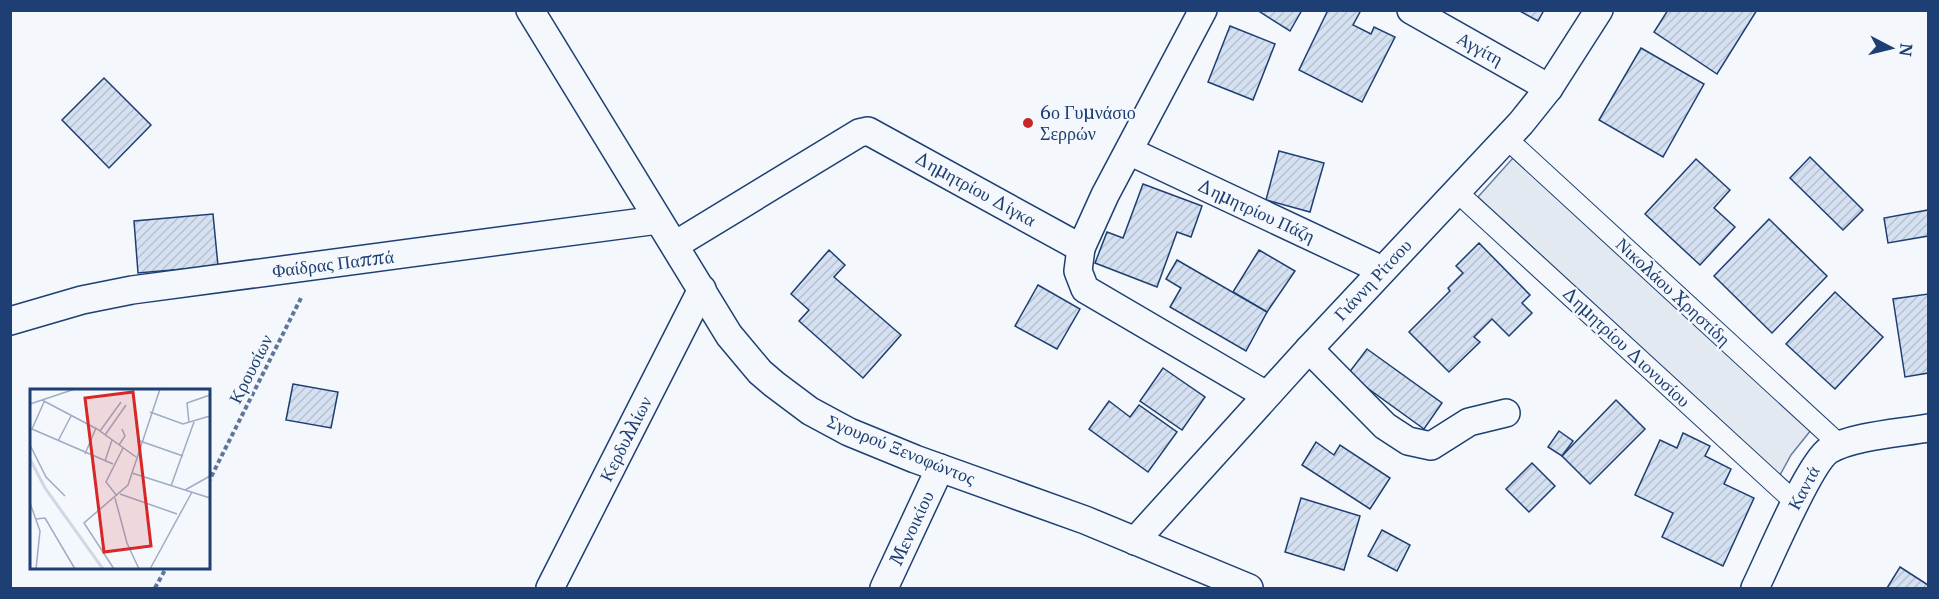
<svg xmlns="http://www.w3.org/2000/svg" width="1939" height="599" font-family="Merriweather,serif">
<defs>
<pattern id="building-hatch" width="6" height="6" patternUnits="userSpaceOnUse" patternTransform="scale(1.5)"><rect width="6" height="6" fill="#d5e0f0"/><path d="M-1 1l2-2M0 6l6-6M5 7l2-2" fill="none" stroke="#b6c1d1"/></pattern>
</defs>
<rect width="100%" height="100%" fill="#f4f7fb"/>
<polygon fill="#e3e9f0" stroke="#687fa3" stroke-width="1.5" points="1513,158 1811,430 1791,455 1780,475 1478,197"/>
<g fill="url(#building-hatch)" stroke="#1d3f73" stroke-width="1.5">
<polygon points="1257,10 1302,10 1290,31"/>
<polygon points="1328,10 1357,10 1360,12 1353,25 1371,34 1374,27 1395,37 1362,102 1299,70"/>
<polygon points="1518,10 1544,10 1538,21"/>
<polygon points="1668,10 1757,10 1717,74 1654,32"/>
<polygon points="1230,26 1275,44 1253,100 1208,82"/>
<polygon points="1641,48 1704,84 1663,157 1599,120"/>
<polygon points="104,78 151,125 109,168 62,120"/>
<polygon points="1279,151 1324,163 1310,212 1266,200"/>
<polygon points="1810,157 1863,210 1843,230 1790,178"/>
<polygon points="1696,159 1730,190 1714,208 1735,227 1700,265 1645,214"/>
<polygon points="1143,184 1202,206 1191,237 1177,232 1157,287 1095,263 1107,232 1123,238"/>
<polygon points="1928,210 1928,236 1888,243 1884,218"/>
<polygon points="213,214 218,266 138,273 134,221"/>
<polygon points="1769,219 1827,276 1772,333 1714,276"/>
<polygon points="1479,243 1530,295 1522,303 1532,313 1509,336 1492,319 1474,337 1480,342 1449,372 1409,332 1450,291 1448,288 1463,273 1456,266"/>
<polygon points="829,250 845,265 834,277 901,335 863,378 799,321 809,310 791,294"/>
<polygon points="1259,250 1295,271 1267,312 1233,292"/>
<polygon points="1177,260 1267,312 1246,351 1170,307 1181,288 1166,279"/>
<polygon points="1038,285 1080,309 1057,349 1015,326"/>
<polygon points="1835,292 1883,337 1835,389 1786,344"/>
<polygon points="1928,294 1928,373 1905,377 1893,299"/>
<polygon points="1367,349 1442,403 1424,429 1348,374"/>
<polygon points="1163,368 1205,397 1182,430 1140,401"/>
<polygon points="293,384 338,392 331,428 286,420"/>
<polygon points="1616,400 1645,429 1590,484 1562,456"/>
<polygon points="1109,401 1130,417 1139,405 1177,432 1148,472 1089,429"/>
<polygon points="1559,431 1573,441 1562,456 1548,447"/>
<polygon points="1683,433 1710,446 1705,456 1731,469 1724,484 1754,498 1723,566 1662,537 1673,513 1635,495 1660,440 1677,448"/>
<polygon points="1316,442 1334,455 1340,445 1390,478 1370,509 1302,465"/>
<polygon points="1532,463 1555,486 1529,512 1506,489"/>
<polygon points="1301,498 1360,516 1344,570 1285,552"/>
<polygon points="1382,530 1410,545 1397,571 1368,556"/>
<polygon points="1900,567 1928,585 1928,588 1887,588"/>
</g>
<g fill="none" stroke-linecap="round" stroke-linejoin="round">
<defs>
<g id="pedestrian">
<polyline points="1507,139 1840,445"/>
<polyline points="1457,192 1796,503"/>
</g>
<g id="minor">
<polyline points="530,10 729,335 760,372 774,384 810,411 849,432 915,459 1085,520 1249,588"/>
<polyline points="1203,10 1105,195 1081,248 1078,271 1085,289 1266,395"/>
<polyline points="1411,10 1549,88"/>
<polyline points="1129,151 1382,270"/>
<polyline points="675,245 859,133 868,131 1081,248"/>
<polyline points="10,321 82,300 132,290 658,220"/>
<polyline points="1309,349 1385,426 1408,441 1431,446 1469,422 1506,413"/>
<polyline points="1135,541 1309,349 1521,123 1549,88 1599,10"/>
<polyline points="550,588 702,289"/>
<polyline points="884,588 940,468"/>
<path d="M1755 588C1768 562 1809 463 1829 450 1852 436 1901 433 1928 428"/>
</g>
</defs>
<use href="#pedestrian" stroke="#1d3f73" stroke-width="22"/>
<use href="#minor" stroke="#1d3f73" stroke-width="30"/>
<g stroke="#5e769c" stroke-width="4" stroke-dasharray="4.5 3" stroke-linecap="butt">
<polyline points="208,483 302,296"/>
<polyline points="155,588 166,568"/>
</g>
<use href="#pedestrian" stroke="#f4f7fb" stroke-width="20"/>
<use href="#minor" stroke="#f4f7fb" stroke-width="27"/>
</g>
<circle fill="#c62828" stroke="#f4f7fb" stroke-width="2" cx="1028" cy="123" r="6"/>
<g text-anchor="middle" stroke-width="4.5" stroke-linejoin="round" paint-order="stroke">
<g font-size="18" fill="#1d3f73" stroke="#f4f7fb">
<text transform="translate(1480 49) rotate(29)" y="6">Αγγίτη</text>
<text transform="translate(975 189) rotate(29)" y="6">Δημητρίου Δίγκα</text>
<text transform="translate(1256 211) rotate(25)" y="6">Δημητρίου Πάζη</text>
<text transform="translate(333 264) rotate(-7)" y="6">Φαίδρας Παππά</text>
<text transform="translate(1373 280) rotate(-47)" y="6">Γιάννη Ρίτσου</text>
<text transform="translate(1673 292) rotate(43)" y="6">Νικολάου Χρηστίδη</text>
<text transform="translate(1626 347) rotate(43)" y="6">Δημητρίου Διονυσίου</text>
<text transform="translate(251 369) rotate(-63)" y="6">Κρουσίων</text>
<text transform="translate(626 439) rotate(-63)" y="6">Κερδυλλίων</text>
<text transform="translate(901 450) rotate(22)" y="6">Σγουρού Ξενοφώντος</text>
<text transform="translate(1804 488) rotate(-62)" y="6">Καντά</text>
<text transform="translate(912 528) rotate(-65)" y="6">Μενοικίου</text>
</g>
<g font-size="18" fill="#1d3f73" stroke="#f4f7fb" text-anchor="start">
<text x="1040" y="119">6ο Γυμνάσιο<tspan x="1040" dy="21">Σερρών</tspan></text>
</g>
</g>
<g transform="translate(30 389)">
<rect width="180" height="180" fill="#f4f7fb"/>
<path fill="none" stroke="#cfd7e4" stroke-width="3" d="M0 70 15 99 73 180"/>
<path fill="none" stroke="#9eadc5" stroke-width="1.5" d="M12 11 67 40 106 68M14 13 2 40 83 75M0 15 45 0M120 23 153 35 180 27M159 34 157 14 180 6M70 42 91 13M75 46 96 16M28 52 41 27M110 52 153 67M0 56 16 88 35 107M89 56 95 47 92 40M55 65 66 39M75 72 82 51M102 84 180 109M141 97 164 33M155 101 180 87M90 105 147 125M87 107 76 93 93 59M85 109 97 154 109 180M0 114 10 142 6 180M6 130 15 129 45 180M84 180 54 134 98 96 130 0M120 180 162 103"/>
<path fill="#d62828" fill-opacity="0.15" stroke="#d62828" stroke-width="3" d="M103 3 121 157 74 163 55 9Z"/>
<rect width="180" height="180" fill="none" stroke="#1d3f73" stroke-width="3"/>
</g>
<rect width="1939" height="599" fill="none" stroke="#1d3f73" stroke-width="24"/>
<g transform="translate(1891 48) rotate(97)" stroke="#f4f7fb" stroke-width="4.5" paint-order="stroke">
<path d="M0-4.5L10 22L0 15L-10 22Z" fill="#1d3f73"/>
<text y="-9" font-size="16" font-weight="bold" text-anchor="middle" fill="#1d3f73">N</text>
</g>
</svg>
